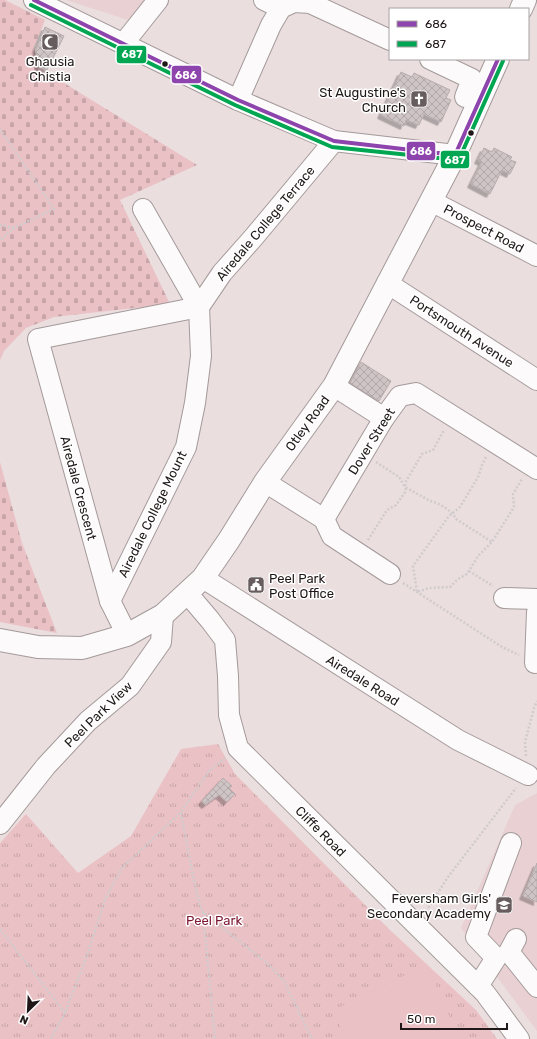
<svg xmlns="http://www.w3.org/2000/svg" width="537" height="1039" font-family="Rubik,sans-serif">
<defs>
<pattern id="cemetery-stones" width="16" height="16" patternUnits="userSpaceOnUse"><rect width="16" height="16" fill="#eac1c5"/><path d="M2 7V4a2 2 0 0 1 4 0v3zM10 15v-3a2 2 0 0 1 4 0v3z" fill="#c8a5a8"/></pattern>
<pattern id="park-tufts" width="24" height="20" patternUnits="userSpaceOnUse"><rect width="24" height="20" fill="#eac1c5"/><path d="M3 7l-1-3M5 7V3M7 7l1-3M15 17l-1-3M17 17v-4M19 17l1-3" fill="none" stroke="#c8a5a8"/></pattern>
<pattern id="building-cross-hatch" width="8" height="8" patternUnits="userSpaceOnUse"><rect width="8" height="8" fill="#cfc4c5"/><path d="M0 0l8 8M0 8l8-8" fill="none" stroke="#b1a8a8"/></pattern>
<filter id="shadow"><feDropShadow dx="-3.5" dy="3.5" stdDeviation="0" flood-color="#0004"/></filter>
</defs>
<rect width="100%" height="100%" fill="#ebdedf"/>
<g fill="#e9d1d3">
<polygon points="66,0 147,0 128,20"/>
<polygon points="537,793 537,1031 461,928 515,805"/>
</g>
<g fill="url(#cemetery-stones)">
<polygon points="0,0 5,0 45,20 34,47 38,67 197,165 120,200 170,304 54,317 26,328 4,351 0,360"/>
<polygon points="0,462 22,543 57,633 0,622"/>
</g>
<polygon fill="url(#park-tufts)" points="218,744 235,774 390,930 476,1010 497,1039 0,1039 0,843 26,814 78,873 131,836 181,749"/>
<polygon fill="#eac1c5" points="427,964 459,1039 345,1039 334,1010"/>
<g fill="url(#building-cross-hatch)" stroke="#b7acad" filter="url(#shadow)">
<polygon points="45,27 64,36 47,70 39,66 36,49"/>
<polygon points="401,72 412,77 414,73 450,90 446,98 451,100 441,122 424,114 419,125 406,120 404,126 381,115"/>
<polygon points="484,148 492,152 494,148 512,157 510,160 516,162 510,174 502,170 490,194 471,184 482,162 478,160"/>
<polygon points="361,362 391,381 379,401 350,383"/>
<polygon points="223,778 232,786 229,788 235,794 227,802 219,795 205,805 202,801"/>
<polygon points="537,863 537,902 523,896"/>
</g>
<g fill="none" stroke-linecap="round" stroke-linejoin="round">
<defs>
<g id="minor">
<polyline points="34,0 238,100 334,141 455,155"/>
<polyline points="264,0 281,8"/>
<polyline points="123,44 158,0"/>
<polyline points="430,59 472,79 465,97"/>
<polyline points="238,100 271,25 281,8 294,2 310,3 390,40"/>
<polyline points="431,201 537,256"/>
<polyline points="387,283 537,380"/>
<polyline points="199,307 222,273 253,238 334,141"/>
<polyline points="334,386 384,418"/>
<polyline points="265,482 324,519 332,536 390,574"/>
<polyline points="324,519 384,418 400,396 416,393 537,469"/>
<polyline points="203,578 458,740 528,775"/>
<polyline points="187,593 210,620 225,640 228,676 229,715 238,748 485,993 519,1039"/>
<polyline points="504,598 537,599"/>
<polyline points="110,601 186,447 195,403 201,356 199,307 143,209"/>
<polyline points="127,635 110,601 38,339 199,307"/>
<polyline points="535,663 537,612"/>
<polyline points="0,824 46,766 88,721 130,686 161,642 163,615"/>
<polyline points="516,939 509,952 537,987"/>
<polyline points="478,986 496,958 476,937 511,843"/>
</g>
<g id="major">
<polyline points="521,9 525,0"/>
<polyline points="0,640 38,647 82,648 127,635 163,615 203,578 229,540 265,482 334,386 455,155 498,59"/>
</g>
</defs>
<use href="#minor" stroke="#a49a9b" stroke-width="22"/>
<use href="#major" stroke="#a49a9b" stroke-width="24"/>
<g stroke="#d0cbcc" stroke-width="2.5" stroke-dasharray="2 2" stroke-linecap="butt">
<polyline points="0,129 54,209 14,228 0,240"/>
<polyline points="0,225 14,228"/>
<polyline points="486,457 482,465 478,477 460,507 449,516 413,566 417,592 429,588 450,587 458,579 467,574 478,556 492,542 514,507 513,494 522,479"/>
<path d="M376 462 399 477 405 487 430 501C440 503 452 511 456 519L492 542"/>
<polyline points="368,540 387,510 396,505 406,491 405,483 422,454 433,450 444,430"/>
<polyline points="469,571 493,586"/>
<polyline points="403,583 502,647 519,655"/>
<polyline points="526,756 525,742 534,708 537,701"/>
<polyline points="181,813 193,876 200,905 203,912 268,964 284,981 312,1039"/>
<polyline points="426,911 448,877 516,788"/>
<polyline points="203,912 215,1039"/>
<polyline points="0,929 65,1013"/>
<polyline points="51,1039 65,1013 86,958 106,897 122,868 181,812 209,771 225,758"/>
</g>
<use href="#minor" stroke="#fcfafa" stroke-width="20"/>
<use href="#major" stroke="#fcfafa" stroke-width="22"/>
<defs>
<polyline id="bus-1" points="34,0 238,100 334,141 455,155 498,59"/>
<polyline id="bus-2" points="31,5 235,105 332,147 458,160 460,157 503,61"/>
</defs>
<use href="#bus-1" stroke="#fff" stroke-width="7"/>
<use href="#bus-2" stroke="#fff" stroke-width="7"/>
<use href="#bus-1" stroke="#8e44ad" stroke-width="4"/>
<use href="#bus-2" stroke="#00a651" stroke-width="4"/>
</g>
<defs>
<symbol id="mosque-square" viewBox="-11 -11 22 22"><rect x="-9" y="-9" width="18" height="18" rx="4" fill="#675d5e" stroke="#fff"/><path d="M3.5-4.9A6 6 0 1 0 3.5 4.9A5 5 0 1 1 3.5-4.9Z" fill="#fff"/></symbol>
<symbol id="church-square" viewBox="-11 -11 22 22"><rect x="-9" y="-9" width="18" height="18" rx="4" fill="#675d5e" stroke="#fff"/><path d="M-1.2-6h2.4v3.5h3.3v2.4h-3.3V6h-2.4V-.1h-3.3v-2.4h3.3Z" fill="#fff"/></symbol>
<symbol id="civic-square" viewBox="-11 -11 22 22"><rect x="-9" y="-9" width="18" height="18" rx="4" fill="#675d5e" stroke="#fff"/><path d="M-.6-6.5H3V-4.5H.6V-3L4-1V1h2V6H-6V1h2V-1L-.6-3ZM-1.2 2.5V6h2.4V2.5Z" fill="#fff"/></symbol>
<symbol id="school-square" viewBox="-11 -11 22 22"><rect x="-9" y="-9" width="18" height="18" rx="4" fill="#675d5e" stroke="#fff"/><path d="M0-5L7-2L0 1L-7-2ZM-4 1L0 2.5L4 1V4Q0 6-4 4Z" fill="#fff"/></symbol>
</defs>
<g fill-rule="evenodd">
<use href="#mosque-square" x="40" y="32" width="20" height="20"/>
<use href="#church-square" x="409" y="89" width="20" height="20"/>
<use href="#civic-square" x="246" y="575" width="20" height="20"/>
<use href="#school-square" x="494" y="895" width="20" height="20"/>
</g>
<g fill="#201718" stroke="#fff" stroke-width="1.5">
<circle cx="165" cy="64" r="3.5"/>
<circle cx="471" cy="133" r="3.5"/>
</g>
<g text-anchor="middle" stroke-width="3" stroke-linejoin="round" paint-order="stroke">
<g font-size="13" fill="#201718" stroke="#fff" text-anchor="end">
<text x="50" y="66" text-anchor="middle">Ghausia<tspan x="50" dy="15">Chistia</tspan></text>
<text x="406" y="97">St Augustine's<tspan x="406" dy="15">Church</tspan></text>
<text x="269" y="583" text-anchor="start">Peel Park<tspan x="269" dy="15">Post Office</tspan></text>
<text x="491" y="903">Feversham Girls'<tspan x="491" dy="15">Secondary Academy</tspan></text>
</g>
<g font-size="13" fill="#201718" stroke="#fff">
<text transform="translate(265 223) rotate(-50)" y="5">Airedale College Terrace</text>
<text transform="translate(484 228) rotate(28)" y="5">Prospect Road</text>
<text transform="translate(462 331) rotate(33)" y="5">Portsmouth Avenue</text>
<text transform="translate(307 423) rotate(-54)" y="5">Otley Road</text>
<text transform="translate(371 441) rotate(-58)" y="5">Dover Street</text>
<text transform="translate(79 488) rotate(75)" y="5">Airedale Crescent</text>
<text transform="translate(152 514) rotate(-64)" y="5">Airedale College Mount</text>
<text transform="translate(363 680) rotate(32)" y="5">Airedale Road</text>
<text transform="translate(98 714) rotate(-44)" y="5">Peel Park View</text>
<text transform="translate(321 831) rotate(45)" y="5">Cliffe Road</text>
</g>
<g font-size="13" fill="#7d1531" stroke="#fff">
<text x="214" y="925">Peel Park</text>
</g>
</g>
<g stroke="#fff" stroke-width="1.5">
<rect x="116" y="45" width="31" height="19" rx="4" fill="#00a651"/>
<rect x="171" y="65" width="31" height="19" rx="4" fill="#8e44ad"/>
<rect x="406" y="141" width="30" height="20" rx="4" fill="#8e44ad"/>
<rect x="440" y="150" width="30" height="19" rx="4" fill="#00a651"/>
</g>
<g font-size="11" text-anchor="middle" font-weight="bold" fill="#fff">
<text x="132" y="58">687</text>
<text x="186" y="79">686</text>
<text x="421" y="155">686</text>
<text x="455" y="164">687</text>
</g>
<rect x="389" y="8" width="140" height="52" fill="#ffffff" stroke="#a6a2a3"/>
<rect x="397" y="21" width="20" height="6" fill="#8e44ad" stroke="#a6a2a3"/>
<text x="425" y="28" font-size="12" fill="#201718">686</text>
<rect x="397" y="41" width="20" height="6" fill="#00a651" stroke="#a6a2a3"/>
<text x="425" y="48" font-size="12" fill="#201718">687</text>
<g transform="translate(28 1011) rotate(204)" stroke="#ffffff" stroke-width="3" paint-order="stroke">
<path d="M0-3L7 15L0 10L-7 15Z" fill="#201718"/>
<text y="-6" font-size="11" font-weight="bold" text-anchor="middle" fill="#201718">N</text>
</g>
<path d="M401 1023v6h106v-6" fill="none" stroke="#201718" stroke-width="2"/>
<text x="407" y="1023" font-size="12" fill="#201718" stroke="#ffffff" stroke-width="3" paint-order="stroke">50 m</text>
</svg>
